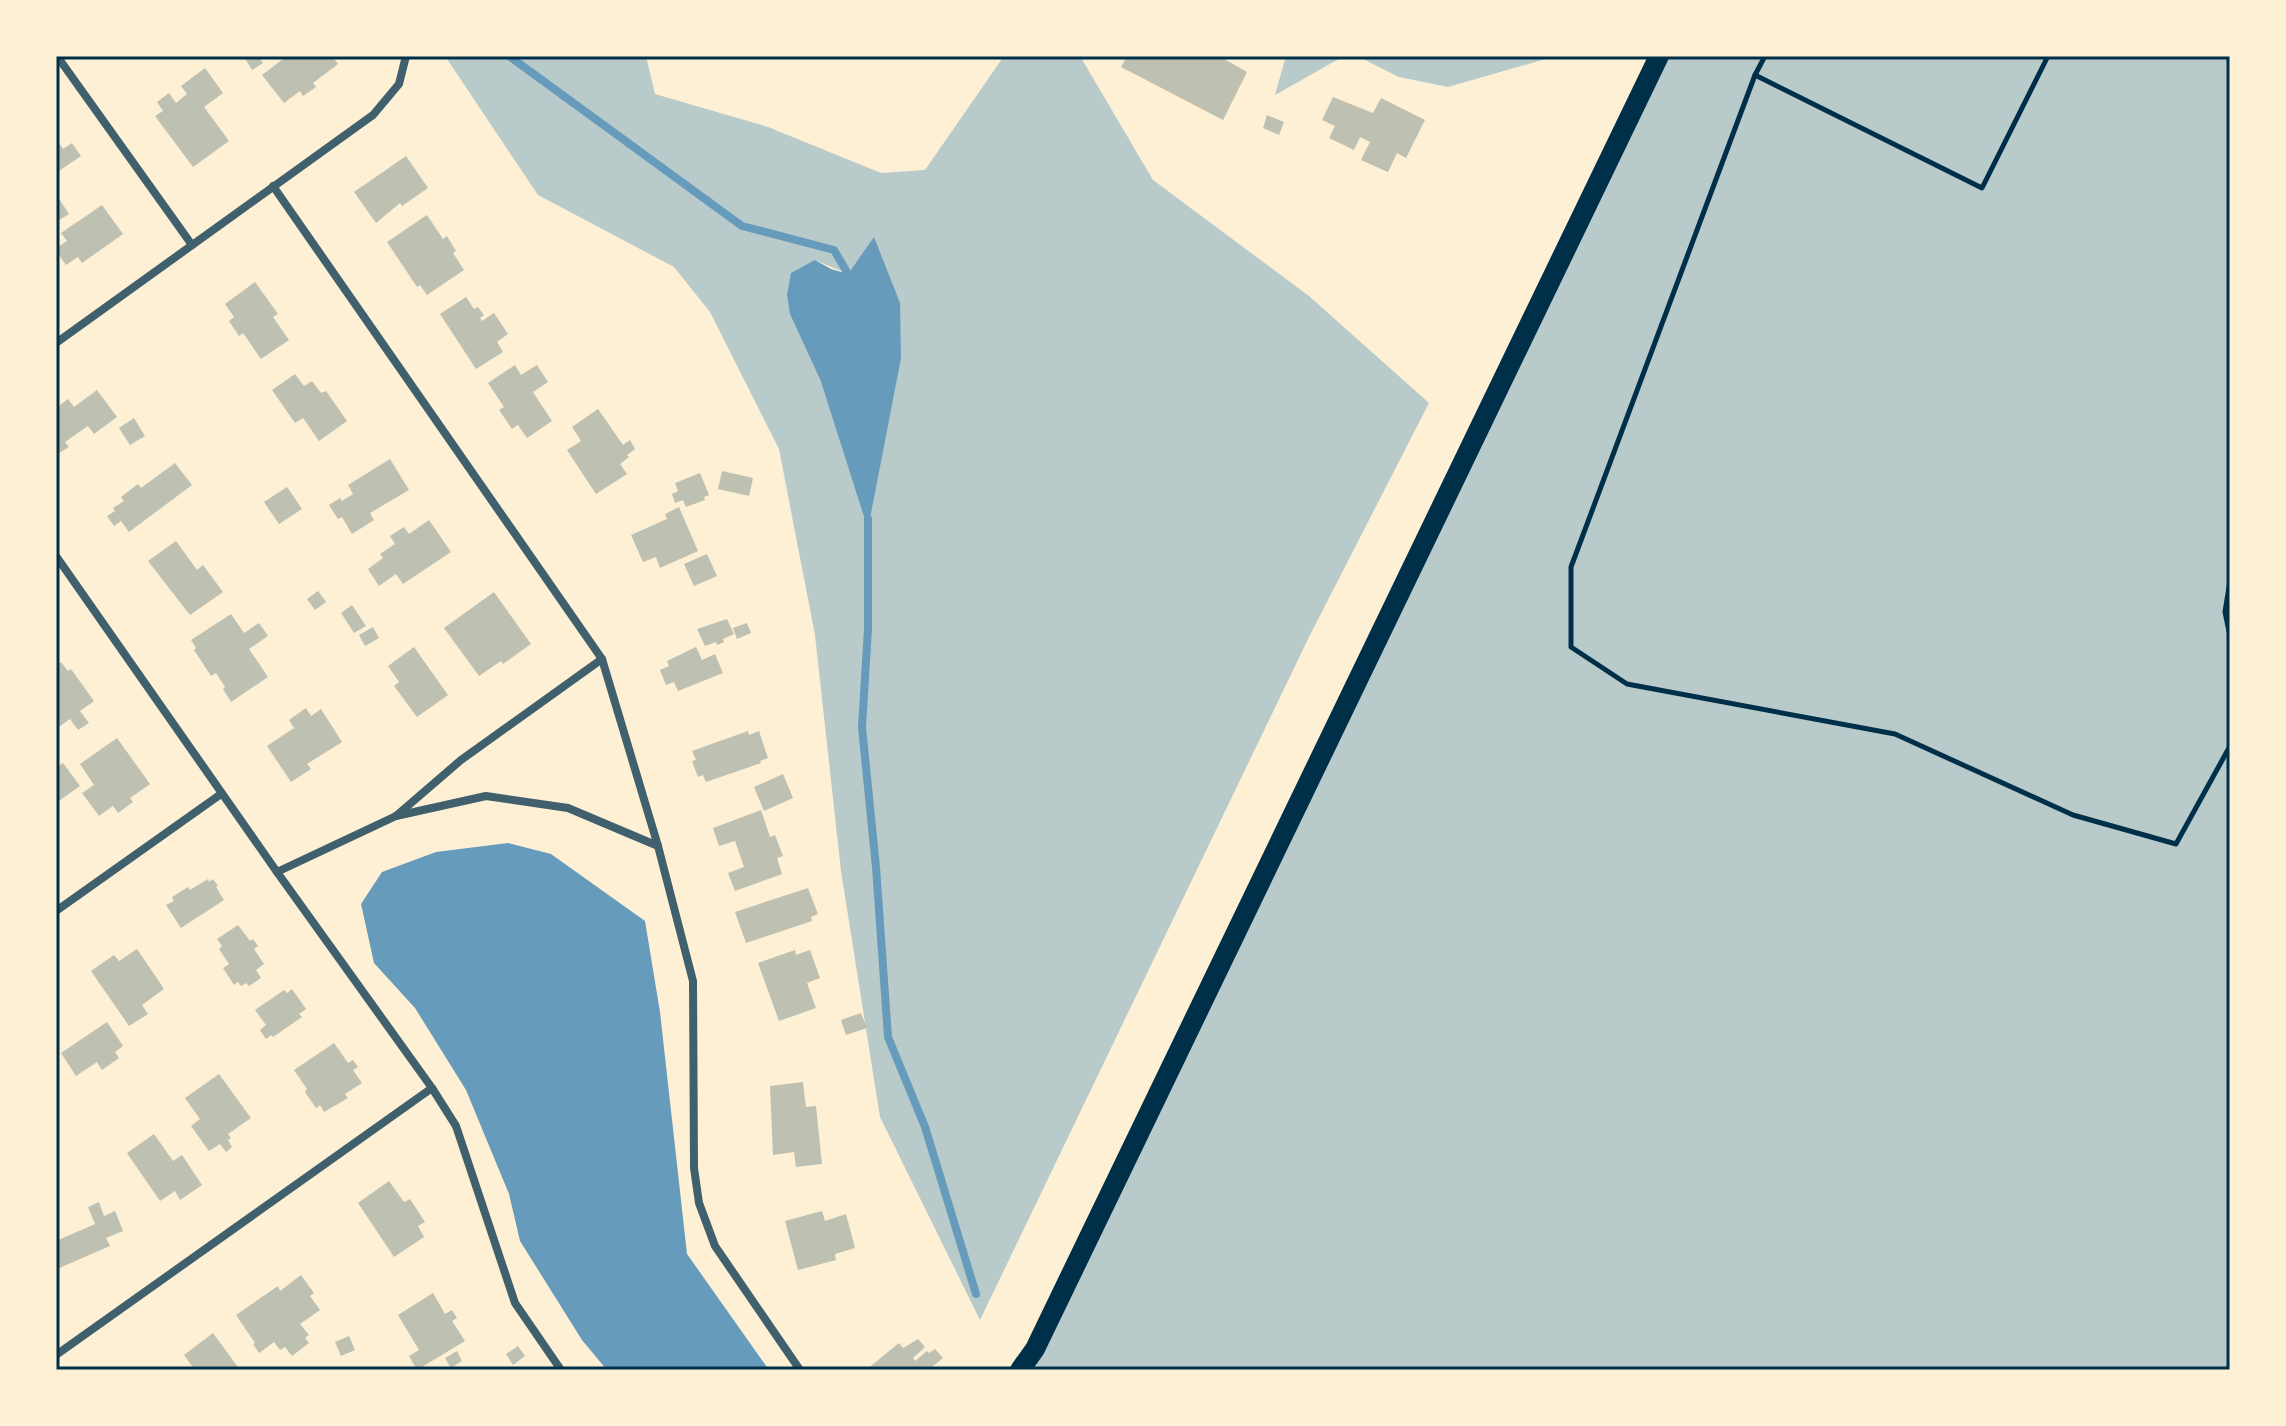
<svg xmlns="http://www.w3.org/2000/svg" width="2286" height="1426" font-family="Barlow,sans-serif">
<rect width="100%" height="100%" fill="#fdf0d5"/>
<g fill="#b9caca" fill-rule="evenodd">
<path d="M445 56H646L655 94 768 127 881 173 925 170 1004 56H1080L1153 180 1309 296 1429 403 1309 637 980 1320 880 1117 841 871 815 635 779 449 710 312 674 267 538 195ZM874 238 868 527 820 379 815 260 848 274Z"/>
<polygon points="1286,56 1344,56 1275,95"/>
<polygon points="1357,56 1556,56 1448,87 1399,77"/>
<polygon points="1659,56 2230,56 2230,1370 1019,1370"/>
</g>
<g fill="#669bbc">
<polygon points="874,237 900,303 901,358 868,529 820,379 790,314 787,295 791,273 815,260 831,269 848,274"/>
<polygon points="508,843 551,854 645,921 660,1012 687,1254 769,1370 607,1370 582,1340 520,1241 509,1194 466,1090 415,1008 374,963 361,904 382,872 436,852"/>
</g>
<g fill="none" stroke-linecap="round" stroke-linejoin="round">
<g stroke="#669bbc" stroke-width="8">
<polyline points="509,56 742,226 834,250 848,274 849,283"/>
<polyline points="868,519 868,629 862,727 876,867 888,1037 925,1127 976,1294"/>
</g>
</g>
<g fill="#bec0b2">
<polygon points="245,56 258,56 263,63 252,70 244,57"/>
<polygon points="287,56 332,56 338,64 313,83 316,87 303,96 300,91 284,103 262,75"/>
<polygon points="1127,56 1219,56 1247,72 1223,120 1121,67"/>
<polygon points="205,68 223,93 204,107 229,141 193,167 155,116 163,111 157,102 169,93 176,103 187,94 181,86"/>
<polygon points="1333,97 1373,113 1381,98 1425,120 1406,158 1397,153 1388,172 1361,160 1370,142 1360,137 1354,150 1329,138 1335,126 1322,120"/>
<polygon points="1267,115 1284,122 1279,135 1263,128"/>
<polygon points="59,143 63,149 72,143 81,156 56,173 56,146"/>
<polygon points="406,156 428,188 402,206 400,203 376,223 354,192"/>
<polygon points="56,194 69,214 56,222"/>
<polygon points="102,205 123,234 82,263 78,257 66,265 56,251 56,248 67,241 61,233"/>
<polygon points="427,215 443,239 447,236 456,251 453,253 464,270 427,295 420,285 417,287 387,242"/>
<polygon points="255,282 278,314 273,317 289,340 261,359 243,333 239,336 229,321 234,317 225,304"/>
<polygon points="466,297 474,309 478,307 484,315 480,318 482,321 494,313 508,334 497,342 503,352 476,369 440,314"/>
<polygon points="515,365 521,375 537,365 548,382 533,392 552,421 527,438 518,425 512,429 499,410 504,407 488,383"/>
<polygon points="295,374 304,386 312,381 321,393 326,391 347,421 319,441 303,418 295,423 272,390"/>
<polygon points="97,390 117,417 94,434 88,426 65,442 69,447 56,455 56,408 68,399 74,407"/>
<polygon points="598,409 623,445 630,440 635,449 627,455 629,457 620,464 627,474 596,494 567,450 581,441 572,427"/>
<polygon points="134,418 145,436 130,445 119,428"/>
<polygon points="390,459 409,490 370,513 374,520 352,534 342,517 338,519 329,505 340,498 342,501 353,494 348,485"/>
<polygon points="175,463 192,485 129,532 121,521 114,526 107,516 115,511 113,508 124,501 121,497 138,484 141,488"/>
<polygon points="722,471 753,478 749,496 718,489"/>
<polygon points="700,473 709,495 704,497 705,500 686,507 683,500 675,503 672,494 678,491 675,483"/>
<polygon points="287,487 302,509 279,524 264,502"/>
<polygon points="679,507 698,551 660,568 656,557 643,562 631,535 667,519 665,514"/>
<polygon points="429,520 451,552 403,584 396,574 379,586 368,569 383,558 380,554 395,544 390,536 404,527 409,534"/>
<polygon points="176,541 197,570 203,565 223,592 190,615 148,561"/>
<polygon points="707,554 717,576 694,586 684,564"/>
<polygon points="318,591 326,602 315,610 307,599"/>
<polygon points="494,592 531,644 503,664 501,661 479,676 444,628"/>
<polygon points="352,605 366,626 354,633 341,613"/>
<polygon points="231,614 244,633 259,623 268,636 249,649 268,677 231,702 223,689 225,687 216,673 211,676 194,650 196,648 191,640"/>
<polygon points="727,619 734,634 723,639 724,642 717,645 716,642 705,646 697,629"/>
<polygon points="747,623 751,633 737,639 733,628"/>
<polygon points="373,627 379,638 365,646 359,635"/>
<polygon points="414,647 448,695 417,717 394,686 399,682 388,666"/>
<polygon points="696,647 702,660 715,654 723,673 678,691 674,682 666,685 660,670 669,666 667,661"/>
<polygon points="61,662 68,671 71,669 94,701 80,711 89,723 78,730 70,719 56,729 56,666"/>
<polygon points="306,708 311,716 321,709 342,742 307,764 311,769 291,782 267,746 294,728 289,720"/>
<polygon points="748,731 749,735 759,731 768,758 760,761 761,763 706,782 703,775 698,777 692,761 696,760 692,751"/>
<polygon points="117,738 150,784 130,798 133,802 118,813 113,806 99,816 82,793 94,785 80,764"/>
<polygon points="63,763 80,786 56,803 56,768"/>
<polygon points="783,774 793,798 764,811 754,787"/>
<polygon points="761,810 770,837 775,835 783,856 777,858 782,874 735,891 728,873 744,867 735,841 719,846 713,828"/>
<polygon points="208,879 209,882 213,879 218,886 216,887 224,900 181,928 166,905 174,901 172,897 188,887 190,890"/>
<polygon points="808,888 818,914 811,917 812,921 746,943 735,912"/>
<polygon points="238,925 250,941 253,939 258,946 254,949 264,964 256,970 261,978 249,986 246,983 241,986 238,982 234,985 223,968 229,964 219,949 222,946 217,939"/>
<polygon points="137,949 164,989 142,1005 148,1014 129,1026 91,971 114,955 119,961"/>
<polygon points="795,950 796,955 810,950 820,978 807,983 816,1008 779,1021 758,963"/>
<polygon points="292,989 306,1009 299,1014 302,1017 273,1037 271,1035 266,1039 260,1030 266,1025 255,1010 284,990 287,993"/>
<polygon points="861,1013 867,1028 846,1035 841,1020"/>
<polygon points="107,1022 123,1046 115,1052 119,1058 102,1070 97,1062 76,1076 61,1053"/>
<polygon points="334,1043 348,1063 353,1060 358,1067 353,1070 362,1083 345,1094 348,1098 324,1112 320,1105 316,1108 305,1092 307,1089 294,1070"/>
<polygon points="219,1074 251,1118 228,1134 231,1138 228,1140 232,1147 226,1152 220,1144 209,1151 191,1126 200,1119 185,1098"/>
<polygon points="803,1082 806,1107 816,1106 822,1164 796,1167 794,1152 773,1155 770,1086"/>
<polygon points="154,1134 173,1161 182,1155 202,1185 180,1200 175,1191 160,1201 127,1153"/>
<polygon points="389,1181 404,1202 410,1199 425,1222 418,1226 424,1237 394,1257 358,1203"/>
<polygon points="99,1202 104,1216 115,1211 123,1231 106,1238 110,1246 57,1269 56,1241 95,1224 88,1207"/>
<polygon points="822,1211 825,1221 846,1214 855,1248 835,1254 836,1260 798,1270 785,1221"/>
<polygon points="301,1275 314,1293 310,1296 320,1310 300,1324 309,1335 305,1338 309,1343 292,1356 285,1347 280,1350 274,1342 259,1353 253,1344 255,1343 236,1315 278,1286 280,1291"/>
<polygon points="433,1293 445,1314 452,1310 457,1318 452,1321 465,1341 417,1370 409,1356 419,1350 398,1315"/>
<polygon points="213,1333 240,1370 195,1370 184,1355"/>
<polygon points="349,1336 355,1350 341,1356 335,1342"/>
<polygon points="918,1339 925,1347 913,1358 915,1361 927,1351 929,1353 935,1349 943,1358 928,1370 866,1370 899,1343 903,1348"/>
<polygon points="518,1346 525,1356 513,1365 506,1354"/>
<polygon points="457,1351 462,1361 451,1368 445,1358"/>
</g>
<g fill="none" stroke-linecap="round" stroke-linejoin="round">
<g stroke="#003049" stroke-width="5">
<polyline points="1765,56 1755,75 1571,567 1571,647 1627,684 1895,734 2073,815 2176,844 2230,746"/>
<polyline points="1755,75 1982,188 2048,56"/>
<polyline points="2230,581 2225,612 2230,636"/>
</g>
<g stroke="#3f606c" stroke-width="8">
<polyline points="57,56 192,245"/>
<polyline points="273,186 602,659 658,846"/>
<polyline points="56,343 373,115 399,84 406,56"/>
<polyline points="56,556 277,872 432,1088 456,1126 515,1303 561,1370"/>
<polyline points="396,816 486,796 568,808 658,846 693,981 694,1168 699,1203 715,1246 800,1370"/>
<polyline points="277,872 396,816 461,760 602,659"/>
<polyline points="56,911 221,794"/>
<polyline points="56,1355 432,1088"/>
</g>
<polyline stroke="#003049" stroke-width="20" points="1020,1370 1035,1349 1659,56"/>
</g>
<rect width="2286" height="1426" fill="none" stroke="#fdf0d5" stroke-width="116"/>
<rect x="58" y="58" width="2170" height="1310" fill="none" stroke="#003049" stroke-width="3"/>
</svg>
